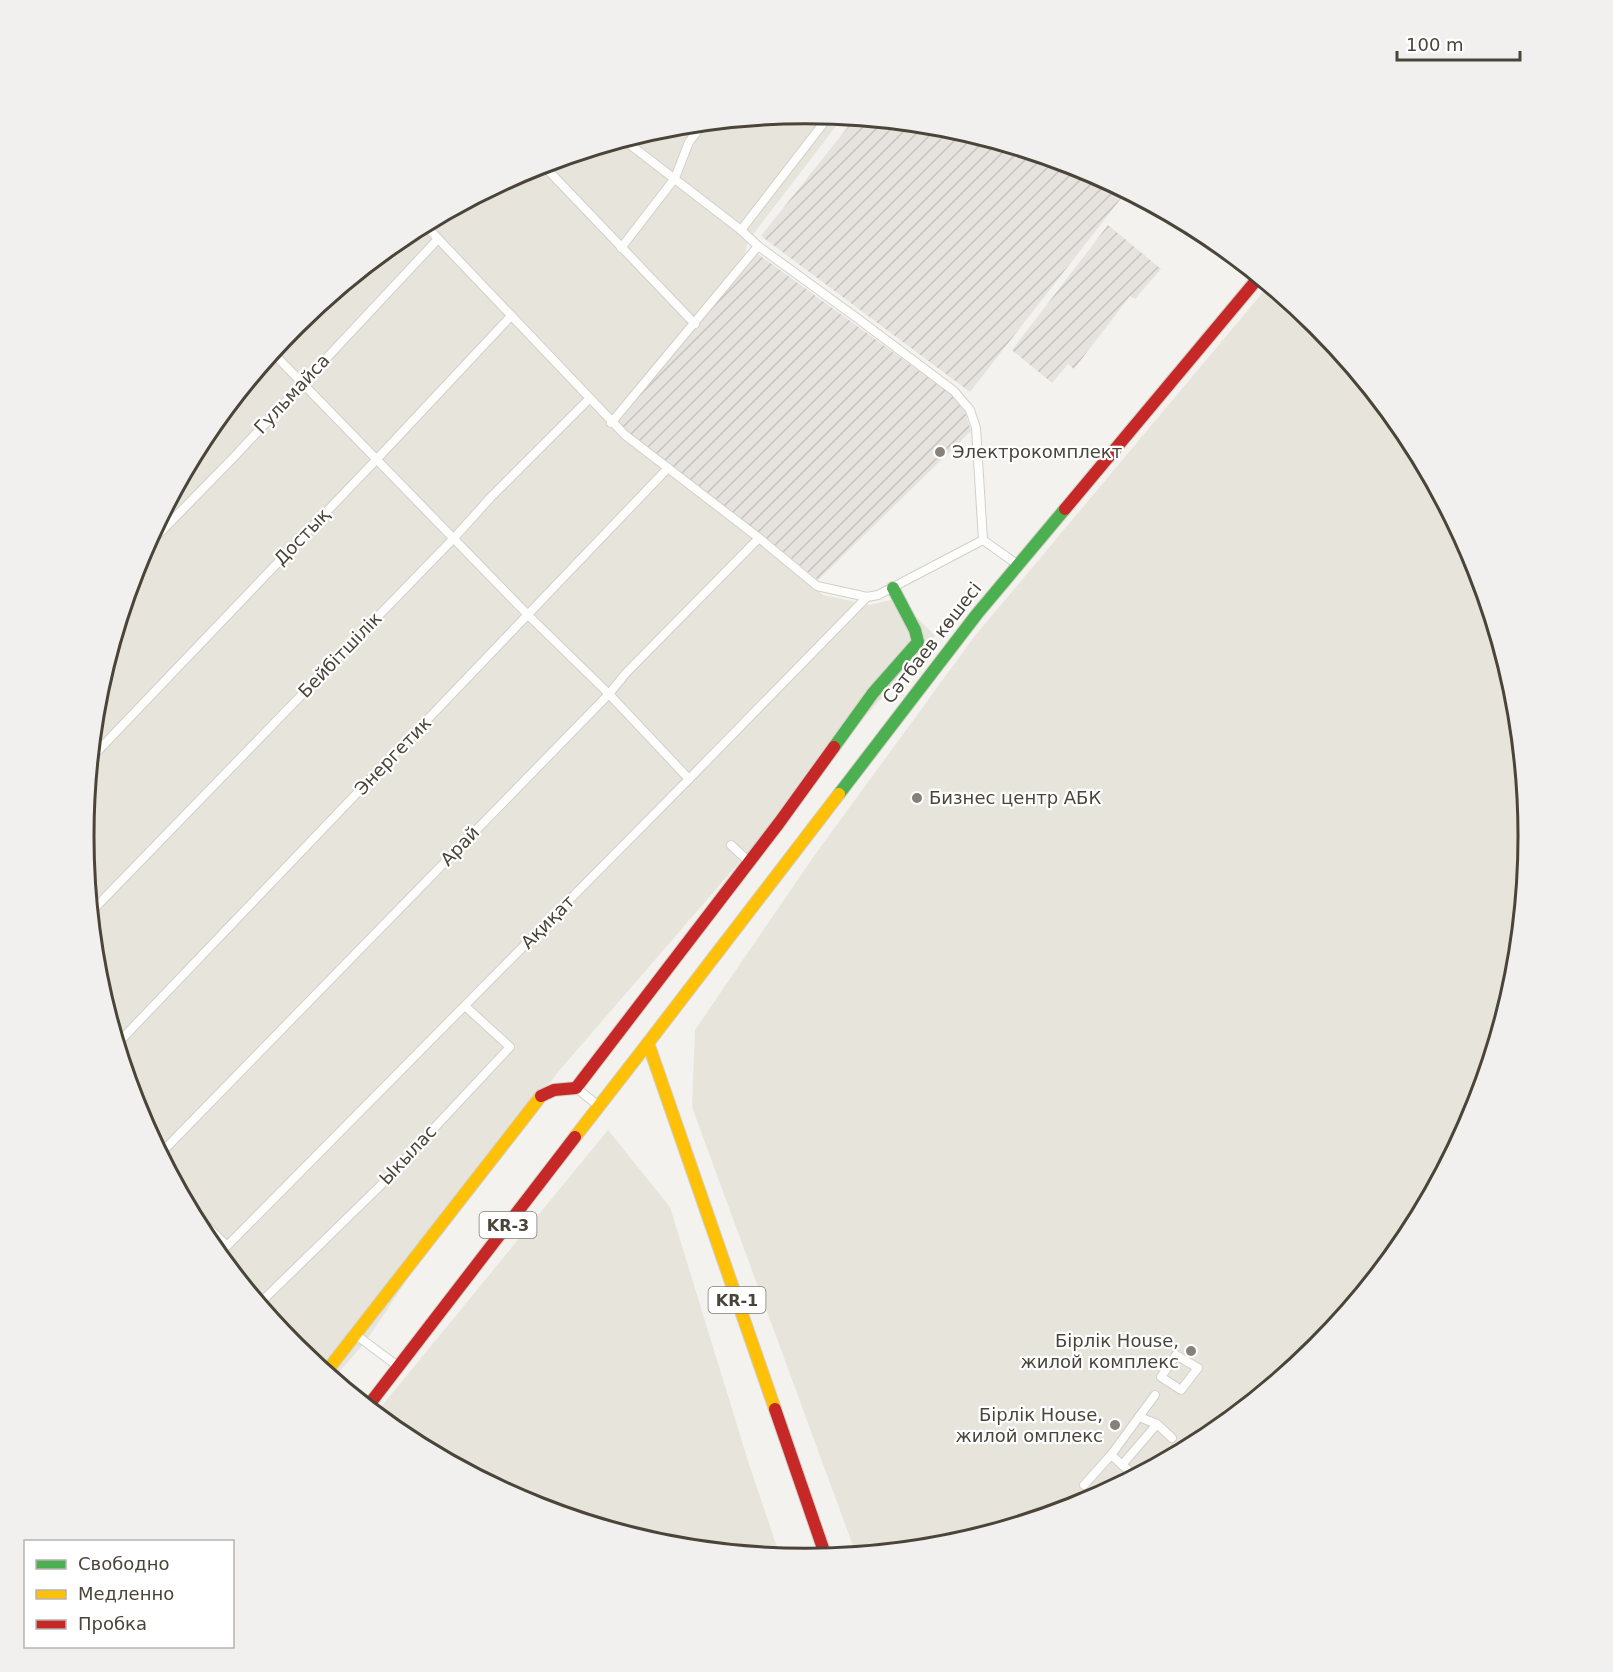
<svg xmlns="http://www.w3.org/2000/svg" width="1613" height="1672" font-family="'DejaVu Sans',sans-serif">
<defs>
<pattern id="industrial-furrows" width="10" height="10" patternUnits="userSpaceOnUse" patternTransform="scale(1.5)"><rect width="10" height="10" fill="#e6e2de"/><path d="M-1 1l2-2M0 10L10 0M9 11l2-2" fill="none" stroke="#c7c3bf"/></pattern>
</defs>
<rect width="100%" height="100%" fill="#f4f2ee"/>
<g fill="#e7e4dc">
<polygon points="807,114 843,117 748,241 744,258 611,424 784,561 823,595 870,605 898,598 935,636 558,1072 428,1248 366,1341 334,1378 295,1347 206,1237 139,1112 98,977 84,836 98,695 139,559 206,434 296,325 405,235 530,168 666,127"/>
<polygon points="1269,285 1318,325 1407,435 1474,560 1515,695 1529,836 1515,977 1474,1113 1407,1238 1317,1347 1208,1437 1083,1504 947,1545 856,1554 692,1107 695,1030 814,856 974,637"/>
<polygon points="608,1130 670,1207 748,1461 780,1556 665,1545 530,1503 405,1437 376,1413"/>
</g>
<g fill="url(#industrial-furrows)">
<polygon points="855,118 948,127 986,139 995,146 998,143 1083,169 1126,192 970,392 761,236"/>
<polygon points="1108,225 1161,269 1135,299 1130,296 1074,369 1068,364 1052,383 1012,350"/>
<polygon points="755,252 952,395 965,412 971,431 818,580 760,533 626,432 614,421"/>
</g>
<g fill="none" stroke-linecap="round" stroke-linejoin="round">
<defs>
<g id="street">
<polyline points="624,140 741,230 758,246 857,318 954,391 970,410 976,428 983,540"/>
<polyline points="543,165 695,324"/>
<polyline points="425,225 625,435 759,538 817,586 867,597 878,595 983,540"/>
<polyline points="741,230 829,116"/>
<polyline points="621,248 675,178 689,142 703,124"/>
<polyline points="273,353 528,615 609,694 689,779"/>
<polyline points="611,423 758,246"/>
<polyline points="983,540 1018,565"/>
<polyline points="145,548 233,458 438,239"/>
<polyline points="92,757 376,460 511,316"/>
<polyline points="731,845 748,861"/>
<polyline points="91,912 454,538 491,497 589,399"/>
<polyline points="118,1043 668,468"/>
<polyline points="576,1088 599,1106"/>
<polyline points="161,1153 609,694 626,673 759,538"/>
<polyline points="191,1210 227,1246 689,779 867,597"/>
<polyline points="260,1303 379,1187 510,1047 465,1006"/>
<polyline points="356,1335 399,1367"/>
<polygon points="1176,1355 1198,1368 1181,1390 1161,1377"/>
<polyline points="1139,1417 1157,1424 1172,1438"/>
<polyline points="1111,1455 1155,1395"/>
<polyline points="1122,1465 1157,1424"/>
<polyline points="1084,1485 1111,1455 1135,1476"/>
</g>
<g id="fast">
<polyline points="834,747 873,693 918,642 915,630 893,588"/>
<polyline points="839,794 977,614 1065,509"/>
</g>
<g id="slow">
<polyline points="648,1043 839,794"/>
<polyline points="648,1043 775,1409"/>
<polyline points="575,1137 648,1043"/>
<polyline points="326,1372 541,1096"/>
</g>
<g id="jam">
<polyline points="1065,509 1259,277"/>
<polyline points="541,1096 554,1090 576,1088 779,823 834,747"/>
<polyline points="368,1406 575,1137"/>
<polyline points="775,1409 826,1557"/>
</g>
</defs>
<use href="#street" stroke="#d2d0cb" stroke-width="10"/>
<use href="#fast" stroke="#d3cfc5" stroke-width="14"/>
<use href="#slow" stroke="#d3cfc5" stroke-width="14"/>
<use href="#jam" stroke="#d3cfc5" stroke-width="14"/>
<use href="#street" stroke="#fdfdfc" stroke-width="8"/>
<use href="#fast" stroke="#4caf50" stroke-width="12"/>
<use href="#slow" stroke="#ffc107" stroke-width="12"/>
<use href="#jam" stroke="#c62828" stroke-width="12"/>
</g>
<g fill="#868178" stroke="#fff" stroke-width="2">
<circle cx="940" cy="452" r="6"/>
<circle cx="917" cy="798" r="6"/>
<circle cx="1191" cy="1351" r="6"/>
<circle cx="1115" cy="1425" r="6"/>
</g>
<g text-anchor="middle" stroke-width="4.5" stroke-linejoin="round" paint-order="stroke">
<g fill="#fff" stroke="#817c74" stroke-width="1.5">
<rect x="479.5" y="1212" width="57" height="26" rx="4.5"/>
<rect x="708.5" y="1287" width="57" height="26" rx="4.5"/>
</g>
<g font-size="16" font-weight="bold" fill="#4b4439">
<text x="508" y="1231">KR-3</text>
<text x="737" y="1306">KR-1</text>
</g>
<g font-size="18" fill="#4b4439" stroke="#fff">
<text transform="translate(292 394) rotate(-47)" y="6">Гульмайса</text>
<text transform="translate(302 537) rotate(-46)" y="6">Достық</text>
<text transform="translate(932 643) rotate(-52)" y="6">Сәтбаев көшесі</text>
<text transform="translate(340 655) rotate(-46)" y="6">Бейбітшілік</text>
<text transform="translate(393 756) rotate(-46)" y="6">Энергетик</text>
<text transform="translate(460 846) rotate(-46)" y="6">Арай</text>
<text transform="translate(548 922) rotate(-45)" y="6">Ақиқат</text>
<text transform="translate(408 1155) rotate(-47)" y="6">Ыкылас</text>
</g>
<g font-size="18" fill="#4b4439" stroke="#fff" text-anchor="start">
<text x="952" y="458">Электрокомплект</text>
<text x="929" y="804">Бизнес центр АБК</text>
<text x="1179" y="1347" text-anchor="end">Бірлік House,<tspan x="1179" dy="21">жилой комплекс</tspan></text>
<text x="1103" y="1421" text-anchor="end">Бірлік House,<tspan x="1103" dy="21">жилой омплекс</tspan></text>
</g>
</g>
<path d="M0 0H1613V1672H0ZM94 836a712 712 0 1 1 1424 0a712 712 0 1 1-1424 0Z" fill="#f1f0ef" fill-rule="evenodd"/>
<path fill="none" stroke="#4b4439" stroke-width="3" d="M94 836a712 712 0 1 1 1424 0a712 712 0 1 1-1424 0Z"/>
<rect x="24" y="1540" width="210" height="108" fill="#ffffff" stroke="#b7b4b0" stroke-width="1.5"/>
<rect x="36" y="1560" width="30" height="9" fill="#4caf50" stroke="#b7b4b0" stroke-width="1.5"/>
<text x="78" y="1570" font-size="18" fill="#4b4439">Свободно</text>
<rect x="36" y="1590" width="30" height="9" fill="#ffc107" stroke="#b7b4b0" stroke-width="1.5"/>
<text x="78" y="1600" font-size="18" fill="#4b4439">Медленно</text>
<rect x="36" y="1620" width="30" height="9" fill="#c62828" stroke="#b7b4b0" stroke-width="1.5"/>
<text x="78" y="1630" font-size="18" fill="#4b4439">Пробка</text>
<path d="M1397 51v9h123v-9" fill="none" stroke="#4b4439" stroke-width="3"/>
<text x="1406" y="51" font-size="18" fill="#4b4439" stroke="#ffffff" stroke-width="4.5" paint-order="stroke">100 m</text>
</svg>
